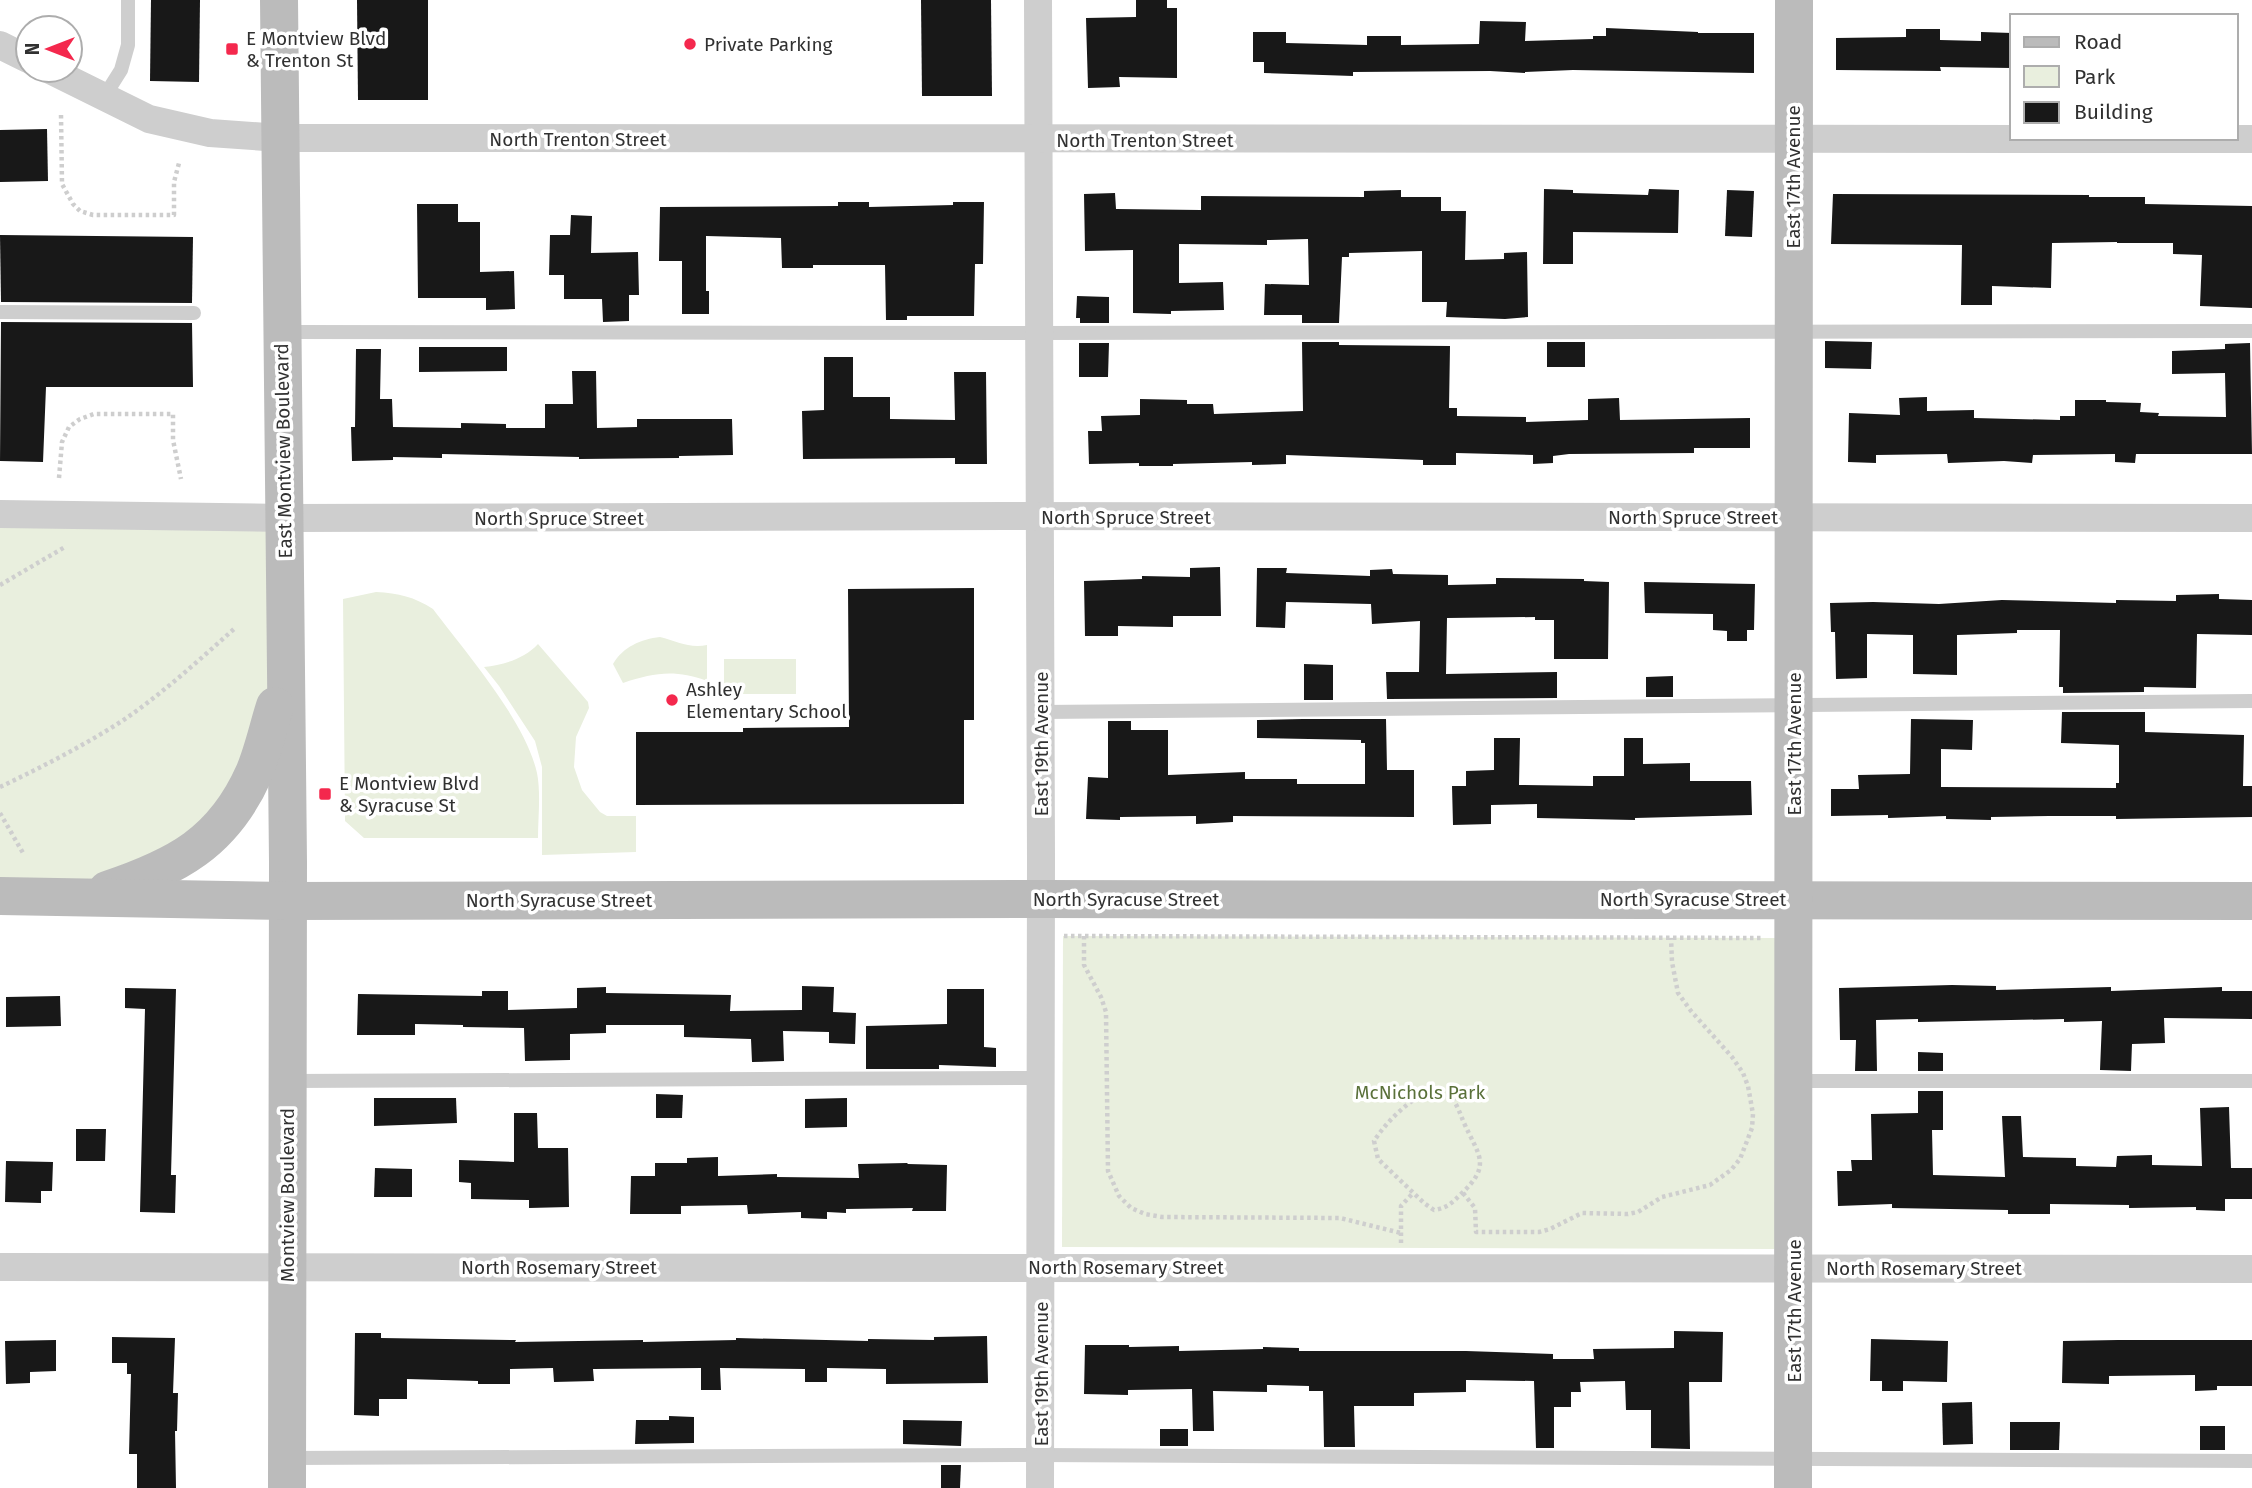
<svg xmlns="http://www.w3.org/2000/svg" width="2252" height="1488" font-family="'Fira Sans',sans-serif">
<rect width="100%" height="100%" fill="#fff"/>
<g fill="#e9efde">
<polygon points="0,514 285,518 285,675 254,772 167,866 0,896"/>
<path d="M376 592C399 593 414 597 433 609 466 653 525 720 537 773 541 793 538 817 538 838H364L345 821 343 599Z"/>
<path d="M660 637C676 641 690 649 707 645V681C674 669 654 673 623 683L613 664C623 647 641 639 660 637Z"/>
<path d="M538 644 588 702 589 708 576 737 574 767 582 790 600 812 607 816H636V852L542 855V767L535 741 499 686 484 667C503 665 524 659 538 644Z"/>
<rect x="724" y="659" width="72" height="35"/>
<polygon points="1063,936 1778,938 1777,1249 1062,1247"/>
</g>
<g fill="#181818">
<polygon points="151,0 200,0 199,82 150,81"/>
<polygon points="357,0 428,0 428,100 358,100"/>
<polygon points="921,0 991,0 992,96 922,96"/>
<polygon points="1136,0 1167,0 1167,8 1177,8 1177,78 1119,77 1120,87 1088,88 1086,18 1136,17"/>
<polygon points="1480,21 1526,22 1525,41 1593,39 1593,36 1606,36 1606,28 1698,32 1698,33 1754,33 1754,73 1573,70 1525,72 1525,73 1490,71 1353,72 1353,76 1264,73 1264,62 1253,62 1253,32 1286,32 1286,43 1367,45 1367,36 1401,36 1401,45 1479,44"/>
<polygon points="1906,29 1940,29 1940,40 1981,41 1981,32 2012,33 2012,68 1940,67 1941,71 1836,70 1836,38 1906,37"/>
<polygon points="47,129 48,181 0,182 0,130"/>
<polygon points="1544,189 1573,190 1573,193 1648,195 1649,189 1679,190 1678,233 1573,232 1573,264 1543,264"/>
<polygon points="1401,190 1401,197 1441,197 1441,211 1466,211 1465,260 1504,259 1504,253 1527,252 1528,317 1505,319 1446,317 1447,302 1422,302 1422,251 1349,253 1349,257 1342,257 1339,323 1302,323 1302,315 1264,315 1265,284 1309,285 1308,239 1267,240 1267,245 1179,244 1179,283 1223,282 1224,310 1171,311 1171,314 1133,313 1133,250 1085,251 1084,194 1115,193 1116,209 1201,210 1201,196 1364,197 1364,191"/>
<polygon points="1727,190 1754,191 1752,237 1725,236"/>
<polygon points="1833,194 2089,195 2089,197 2145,197 2145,204 2252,206 2252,308 2200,306 2202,255 2173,254 2173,243 2117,243 2117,242 2052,243 2051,288 1992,286 1992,305 1961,305 1962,245 1831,244"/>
<polygon points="838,202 869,202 869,207 953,205 953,202 984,202 983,264 975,264 974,316 907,316 907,320 886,320 885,265 813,265 813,268 782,268 781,238 706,236 706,291 709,291 709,314 682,314 682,261 659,261 660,207 838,206"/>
<polygon points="417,204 458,204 458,222 480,222 480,272 514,271 515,309 486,310 486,298 418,298"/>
<polygon points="571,215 592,216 591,253 638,252 639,295 629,295 629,321 603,322 602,299 564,299 564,275 549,275 550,235 570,235"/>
<polygon points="0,235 193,237 192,303 1,302"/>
<polygon points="1077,296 1109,297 1109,323 1080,323 1080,318 1076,318"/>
<polygon points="1,322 192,323 193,387 46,387 43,462 0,461"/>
<polygon points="1825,341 1872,342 1871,369 1825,368"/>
<polygon points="1302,342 1339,342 1339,345 1450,346 1449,408 1457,408 1457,416 1526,417 1526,422 1588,420 1588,399 1619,398 1620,420 1750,418 1750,448 1694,448 1694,453 1569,454 1553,456 1553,463 1533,464 1533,455 1456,453 1456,465 1423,465 1423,460 1286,455 1286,464 1252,465 1252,462 1173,464 1173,466 1139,466 1139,463 1089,464 1088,431 1102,431 1101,416 1140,415 1140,399 1187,400 1187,404 1213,404 1214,414 1303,411"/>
<rect x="1547" y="342" width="38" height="25"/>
<polygon points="1079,343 1109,343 1108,377 1079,377"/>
<polygon points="2250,343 2252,454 2136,454 2135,463 2115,462 2115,454 2033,455 2032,463 2004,461 1948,463 1947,454 1876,455 1876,463 1848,462 1849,413 1900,415 1899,398 1927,397 1927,411 1974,410 1974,418 2060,420 2060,416 2075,416 2075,400 2106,400 2106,402 2141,403 2140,412 2159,413 2158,416 2226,417 2225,373 2172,374 2172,351 2225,349 2225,344"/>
<polygon points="419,347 507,347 507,371 419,372"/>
<polygon points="356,349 381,349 380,399 392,399 393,427 461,428 461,423 506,424 506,428 545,428 545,404 573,404 572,371 596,371 597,428 637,427 637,419 732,419 733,455 679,456 679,458 579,459 579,457 442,454 442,458 393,457 393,460 352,461 351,427 355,427"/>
<polygon points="824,357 853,357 853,397 890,397 890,419 955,420 954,372 986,372 987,464 955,464 955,458 803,459 802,411 824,410"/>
<polygon points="1220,567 1221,616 1173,616 1173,627 1118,626 1118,636 1085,636 1084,581 1142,579 1142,576 1190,577 1190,568"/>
<polygon points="1257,568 1287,568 1286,573 1370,576 1370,570 1392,569 1393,574 1448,575 1448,585 1496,584 1496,578 1584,579 1584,581 1609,582 1608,659 1554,659 1554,620 1535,620 1535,617 1447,618 1446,674 1557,672 1557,698 1387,699 1386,672 1419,672 1420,621 1372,624 1371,604 1286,602 1285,628 1256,627"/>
<polygon points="1644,582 1755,584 1754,630 1747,630 1747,641 1727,641 1727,631 1713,630 1713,614 1645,613"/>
<polygon points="974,588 974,720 964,720 964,804 636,805 636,732 743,732 743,728 849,727 848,589"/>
<polygon points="2219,594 2219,599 2252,600 2252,635 2197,634 2196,688 2144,687 2144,692 2063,693 2063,687 2059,687 2060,630 2017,630 2017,633 1957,635 1957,675 1913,674 1913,635 1867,634 1867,678 1836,679 1835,632 1831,632 1830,603 1873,602 1939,604 2002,600 2116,603 2116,600 2176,601 2176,595"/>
<polygon points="1304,664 1333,665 1333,700 1304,700"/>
<polygon points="1673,676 1673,697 1646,697 1646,677"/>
<polygon points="2062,712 2145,712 2145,732 2244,735 2243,786 2252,786 2252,817 2116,819 2116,816 2049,816 1991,817 1991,820 1946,819 1946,816 1888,818 1888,815 1831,816 1831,789 1859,789 1858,775 1910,774 1911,719 1973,720 1972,750 1941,749 1941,787 2116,788 2116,783 2119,783 2119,745 2061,743"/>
<polygon points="1303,719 1386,719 1387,770 1414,770 1414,817 1233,816 1233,822 1196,824 1196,816 1120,817 1120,820 1086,819 1088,777 1108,778 1108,721 1131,721 1131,730 1168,730 1168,775 1245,772 1245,779 1297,779 1297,784 1365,784 1365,743 1361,743 1361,740 1257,738 1257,720"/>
<polygon points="1494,738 1520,738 1519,785 1593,786 1593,776 1624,776 1624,738 1643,738 1643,764 1690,763 1690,781 1751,781 1752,815 1635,818 1635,820 1537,818 1537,804 1491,805 1491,824 1453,825 1452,786 1466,786 1466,771 1494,770"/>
<polygon points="1952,985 1996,986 1996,990 2111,987 2111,991 2222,987 2222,991 2252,991 2252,1019 2164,1018 2165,1043 2132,1044 2131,1071 2100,1070 2102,1021 2064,1022 2064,1019 1918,1022 1918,1019 1876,1020 1877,1071 1855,1071 1856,1040 1840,1040 1839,988"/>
<polygon points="802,986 834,987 833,1012 856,1013 855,1044 829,1043 829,1032 783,1031 784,1061 752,1062 751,1039 684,1037 684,1025 606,1025 606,1033 570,1034 570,1060 525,1061 524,1028 463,1027 463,1025 415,1024 415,1035 357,1035 358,994 482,996 482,991 508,991 508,1010 577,1008 577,988 606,987 606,993 731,995 730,1011 802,1010"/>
<polygon points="125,988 176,989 171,1175 176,1175 175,1213 140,1212 145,1009 125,1008"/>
<polygon points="947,989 984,989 984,1047 996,1048 996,1067 939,1065 939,1069 866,1069 866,1026 947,1024"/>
<polygon points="60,996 61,1026 6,1027 6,997"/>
<polygon points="1918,1052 1943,1053 1943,1071 1918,1071"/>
<polygon points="1918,1091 1943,1091 1943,1130 1932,1130 1933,1175 2005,1177 2002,1116 2021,1116 2023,1157 2076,1158 2076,1166 2116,1167 2117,1156 2152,1155 2152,1165 2202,1166 2200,1108 2229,1107 2231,1168 2252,1168 2252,1199 2225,1199 2225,1211 2196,1210 2196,1207 2129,1208 2129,1205 2050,1204 2050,1214 2008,1214 2008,1210 1892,1208 1892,1204 1838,1206 1837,1171 1852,1171 1851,1160 1872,1160 1871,1114 1918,1113"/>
<polygon points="656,1094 683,1095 682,1118 656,1118"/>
<polygon points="374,1098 456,1098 457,1123 374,1126"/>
<polygon points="847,1098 847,1127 805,1128 805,1099"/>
<polygon points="514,1113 537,1113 538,1148 568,1148 569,1207 529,1208 529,1200 471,1199 471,1183 459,1182 459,1160 514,1162"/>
<polygon points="76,1129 106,1129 105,1161 76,1161"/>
<polygon points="718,1157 718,1176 777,1174 777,1177 859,1178 858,1164 907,1163 908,1164 947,1165 946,1211 912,1211 913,1208 846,1209 846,1213 827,1212 827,1219 801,1218 801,1212 748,1214 747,1205 681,1206 681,1214 630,1214 631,1176 655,1176 655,1163 687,1163 687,1158"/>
<polygon points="6,1161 53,1162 52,1191 41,1191 41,1203 5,1202"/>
<polygon points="375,1168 412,1169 412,1197 374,1197"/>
<polygon points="1674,1331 1723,1332 1722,1382 1689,1382 1690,1449 1651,1448 1651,1410 1626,1410 1625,1381 1580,1382 1581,1392 1571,1392 1571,1407 1554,1407 1554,1448 1536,1448 1534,1381 1466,1380 1466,1392 1414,1393 1414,1406 1354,1406 1355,1447 1324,1447 1323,1391 1309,1391 1309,1386 1267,1385 1267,1392 1213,1391 1214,1431 1193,1431 1192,1389 1128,1390 1128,1395 1084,1394 1085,1345 1129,1345 1129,1347 1179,1346 1179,1351 1263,1349 1263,1347 1299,1348 1299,1351 1466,1351 1553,1354 1553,1359 1594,1359 1593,1349 1674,1348"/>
<polygon points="355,1333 381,1333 381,1338 516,1340 515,1342 643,1340 643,1342 736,1340 736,1338 868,1341 868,1339 934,1340 934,1337 987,1336 988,1383 886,1384 886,1369 827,1368 827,1382 805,1382 805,1369 720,1368 721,1390 701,1390 701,1368 593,1369 594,1381 554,1382 553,1368 510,1369 510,1384 478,1384 478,1381 407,1379 407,1399 379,1399 379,1416 354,1415"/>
<polygon points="112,1337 175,1338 173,1393 178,1393 177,1431 175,1431 176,1488 137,1488 137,1454 129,1454 131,1374 127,1374 127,1363 112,1363"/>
<polygon points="1871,1339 1948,1341 1947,1382 1903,1381 1903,1391 1882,1391 1882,1381 1870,1381"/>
<polygon points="56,1340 56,1371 30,1372 30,1383 6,1384 5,1341"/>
<polygon points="2118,1340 2252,1340 2252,1386 2217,1386 2217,1390 2195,1391 2195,1375 2109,1376 2109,1384 2062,1383 2063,1341"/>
<polygon points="1972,1402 1973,1444 1943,1445 1942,1403"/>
<polygon points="669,1416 694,1417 694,1443 635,1444 636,1420 669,1420"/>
<polygon points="903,1420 962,1421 961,1446 903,1444"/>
<polygon points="2010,1422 2060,1422 2059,1450 2010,1450"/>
<rect x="2200" y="1426" width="25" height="24"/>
<rect x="1160" y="1429" width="28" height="17"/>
<polygon points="941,1465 961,1465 960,1488 941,1488"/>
</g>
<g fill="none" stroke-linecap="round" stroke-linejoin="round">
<g stroke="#cecece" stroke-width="4.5" stroke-dasharray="3.5 3.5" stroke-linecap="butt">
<polyline points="61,115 62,184 73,204 80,211 93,215 174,215 174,182 179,163"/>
<polyline points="59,478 62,442 69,427 80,419 94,414 173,414 173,440 181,479"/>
<polyline points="0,585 65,547"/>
<path d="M0 787C42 767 83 746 122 721 162 694 198 661 234 629"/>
<polyline points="0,813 23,853"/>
<polyline points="1064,936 1762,938"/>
<polyline points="1084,936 1084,965 1101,997 1106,1012 1108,1171 1119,1196 1131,1208 1145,1214 1162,1217 1340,1218 1401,1233"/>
<path d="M1433 1090C1455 1094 1456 1104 1464 1123 1479 1156 1492 1165 1461 1194 1452 1203 1447 1208 1434 1210L1424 1203 1378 1159 1374 1141C1387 1121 1410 1098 1433 1090Z"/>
<polyline points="1463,1193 1475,1208 1476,1232 1539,1232 1550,1229 1582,1213 1628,1214 1638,1212 1662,1197 1710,1185 1731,1170 1740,1159 1752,1128 1753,1114 1748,1086 1743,1073 1732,1057 1691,1011 1678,993 1672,962 1671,938"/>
<polyline points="1401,1243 1401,1206 1413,1193"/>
</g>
<g stroke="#cecece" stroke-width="14">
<polyline points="104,97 121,70 128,45 128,0"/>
<polyline points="0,312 194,313"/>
<polyline points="283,332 1038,333 2252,331"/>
<polyline points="1041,712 2252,701"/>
<polyline points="290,1081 1041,1078"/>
<polyline points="1795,1081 2252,1081"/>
<polyline points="290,1458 1040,1455 2252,1461"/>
</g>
<g stroke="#cecece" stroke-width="28">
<polyline points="1038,0 1041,858 1040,1488"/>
<polyline points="0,45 28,59"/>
<polyline points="50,70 149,119 210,133 280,138 2252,139"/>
<polyline points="0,514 285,518 1007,516 2252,518"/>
<polyline points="0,1267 2252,1269"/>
</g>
<g stroke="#bbb" stroke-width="38">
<polyline points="279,0 288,862 287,1488"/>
<path d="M107 890C176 867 223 843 254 773 263 752 268 728 275 706"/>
<polyline points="0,896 288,901 1041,899 2252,901"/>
<polyline points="1793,1488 1794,0"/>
</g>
</g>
<g fill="#f4284d" stroke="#fff" stroke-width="2.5">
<circle cx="690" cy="44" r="7"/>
<rect x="225" y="42" width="14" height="14" rx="3.5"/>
<circle cx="672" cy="700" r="7"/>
<rect x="318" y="787" width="14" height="14" rx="3.5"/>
</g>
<g text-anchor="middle" stroke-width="7" stroke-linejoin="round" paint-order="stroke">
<g font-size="19" fill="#313131" stroke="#fff" text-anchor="start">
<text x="246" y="45">E Montview Blvd<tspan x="246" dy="22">&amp; Trenton St</tspan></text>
<text x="704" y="51">Private Parking</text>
<text x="686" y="696">Ashley<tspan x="686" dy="22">Elementary School</tspan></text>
<text x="339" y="790">E Montview Blvd<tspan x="339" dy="22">&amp; Syracuse St</tspan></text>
</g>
<g font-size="19" fill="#313131" stroke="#fff">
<text x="578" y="146">North Trenton Street</text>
<text x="1145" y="147">North Trenton Street</text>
<text transform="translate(1793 177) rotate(-90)" y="7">East 17th Avenue</text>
<text transform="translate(283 451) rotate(-91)" y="7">East Montview Boulevard</text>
<text x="1126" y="524">North Spruce Street</text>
<text x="1693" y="524">North Spruce Street</text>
<text x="559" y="525">North Spruce Street</text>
<text transform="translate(1041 744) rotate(-90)" y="7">East 19th Avenue</text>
<text transform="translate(1794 744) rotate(-90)" y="7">East 17th Avenue</text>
<text x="1126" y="906">North Syracuse Street</text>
<text x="1693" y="906">North Syracuse Street</text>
<text x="559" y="907">North Syracuse Street</text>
<text transform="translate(287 1195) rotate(-90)" y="7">Montview Boulevard</text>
<text x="559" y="1274">North Rosemary Street</text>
<text x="1126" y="1274">North Rosemary Street</text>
<text x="1924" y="1275">North Rosemary Street</text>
<text transform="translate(1794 1311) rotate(-90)" y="7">East 17th Avenue</text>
<text transform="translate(1041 1374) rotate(-90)" y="7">East 19th Avenue</text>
</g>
<g font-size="19" fill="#5a713a" stroke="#fff">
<text x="1420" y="1099">McNichols Park</text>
</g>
</g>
<rect x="2010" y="14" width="228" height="126" fill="#ffffff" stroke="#adadad" stroke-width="2"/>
<rect x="2024" y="37" width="35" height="10" fill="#bbbbbb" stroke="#adadad" stroke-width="2"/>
<text x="2074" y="49" font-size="21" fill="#313131">Road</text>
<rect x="2024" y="66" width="35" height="21" fill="#e9efde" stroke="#adadad" stroke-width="2"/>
<text x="2074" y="84" font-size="21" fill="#313131">Park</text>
<rect x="2024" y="102" width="35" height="21" fill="#181818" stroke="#adadad" stroke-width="2"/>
<text x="2074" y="119" font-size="21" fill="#313131">Building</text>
<g transform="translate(49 49) rotate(270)"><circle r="33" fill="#ffffff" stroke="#adadad" stroke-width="2"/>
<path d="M0-5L12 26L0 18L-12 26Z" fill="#f4284d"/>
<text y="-10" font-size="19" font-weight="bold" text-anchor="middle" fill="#313131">N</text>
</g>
</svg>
